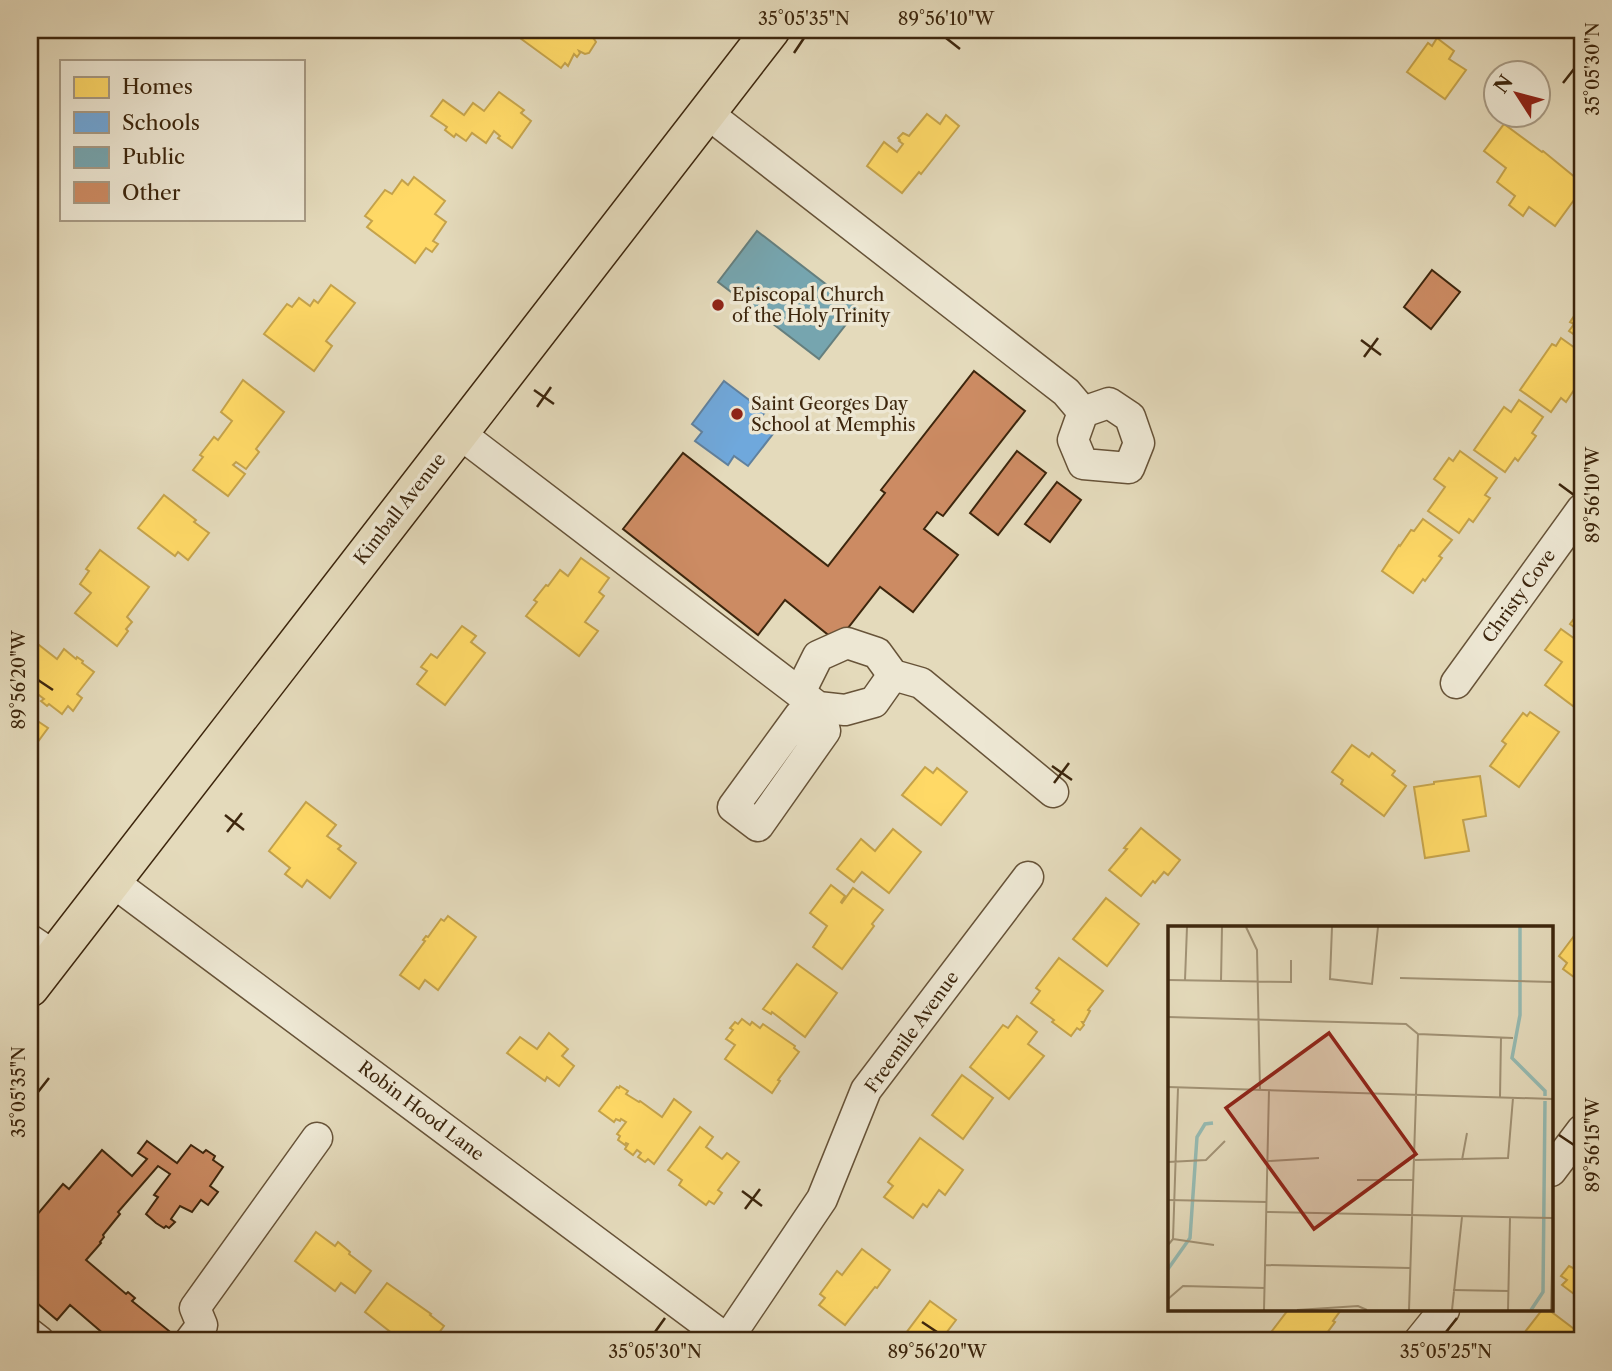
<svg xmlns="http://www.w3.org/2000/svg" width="1612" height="1371" font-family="'Libre Caslon Text',serif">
<rect width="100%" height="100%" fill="#e4dabb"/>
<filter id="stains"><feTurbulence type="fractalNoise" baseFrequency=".00286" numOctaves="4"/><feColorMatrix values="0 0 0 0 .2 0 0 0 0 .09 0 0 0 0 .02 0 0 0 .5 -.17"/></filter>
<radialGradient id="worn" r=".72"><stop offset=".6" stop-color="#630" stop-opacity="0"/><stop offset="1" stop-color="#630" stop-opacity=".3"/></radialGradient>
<g fill="#ffd966" stroke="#c5a34b" stroke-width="2">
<polygon points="509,30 576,30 586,37 588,34 594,39 596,42 589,53 585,54 579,51 580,53 577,57 574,54 568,66 565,63 561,68"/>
<polygon points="1437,38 1454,51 1449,59 1466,70 1445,99 1407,72 1428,43 1432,46"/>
<polygon points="499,92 524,110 521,113 531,121 512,148 498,138 500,136 494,131 486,143 472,133 466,141 456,134 454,137 445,130 447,127 431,116 443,100 464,115 473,103 484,111"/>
<polygon points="927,114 940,124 946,115 959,126 921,174 919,172 902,193 867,166 884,142 897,152 903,144 899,141 900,140 898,138 903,133 909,136"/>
<polygon points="1504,124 1542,152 1543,151 1582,183 1582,189 1555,226 1529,207 1523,216 1509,205 1515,196 1497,182 1506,168 1484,151"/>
<polygon points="414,177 445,201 435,214 446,222 433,241 438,244 432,252 426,248 415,263 367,227 372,221 365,216 385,190 392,194 402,180 408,185"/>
<polygon points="331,285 355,303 326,341 332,346 314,371 264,334 287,304 292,307 299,298 310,306 314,300 318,303"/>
<polygon points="1582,304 1582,340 1569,331 1574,324 1570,322"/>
<polygon points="1561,338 1582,353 1582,370 1579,375 1582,378 1566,402 1561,398 1551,412 1520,390 1552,344 1556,346"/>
<polygon points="243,380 284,412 256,449 259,452 246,469 236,462 233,465 245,474 228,496 193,470 203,457 200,455 214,437 218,440 232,421 221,412"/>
<polygon points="1519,400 1543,417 1532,433 1536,436 1518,461 1515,458 1505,472 1474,450 1504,407 1511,412"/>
<polygon points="1460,451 1497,478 1485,495 1490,498 1473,522 1469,519 1459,533 1428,511 1445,487 1434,479 1449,458 1453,461"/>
<polygon points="164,495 196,520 194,522 209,533 188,560 178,552 175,556 138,528"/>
<polygon points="1423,519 1452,540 1439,556 1442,558 1425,581 1423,579 1413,593 1382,571 1399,545 1400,546 1411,530 1414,531"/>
<polygon points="100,550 149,587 127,617 132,622 126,629 128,631 117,646 75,613 91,593 80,584 89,571 86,569"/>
<polygon points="581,558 609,578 599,592 604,596 585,622 598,631 579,656 526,616 537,602 534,600 546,585 548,586 560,570 568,576"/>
<polygon points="1582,600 1582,633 1570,624 1581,609 1578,606"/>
<polygon points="462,626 476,636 471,642 485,653 445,705 417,684 427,671 421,667 431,654 437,658"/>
<polygon points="1561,629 1582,644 1582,694 1573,706 1545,685 1562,662 1545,650"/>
<polygon points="30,638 57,659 64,649 76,659 77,657 83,661 82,663 94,672 77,694 82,698 73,711 68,706 62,714 49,704 47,706 41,701 44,699 31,689 34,686 30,683 34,677 30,673"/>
<polygon points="1530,712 1559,732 1519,787 1490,766 1506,744 1502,741 1523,713 1527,716"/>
<polygon points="30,716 48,728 34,747 30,744"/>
<polygon points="1352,745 1369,757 1372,753 1395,771 1392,775 1406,786 1384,816 1341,784 1343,780 1332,772"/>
<polygon points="925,767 933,773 937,768 967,792 941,825 902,795"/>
<polygon points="1480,776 1486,816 1463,820 1469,851 1425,858 1414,787 1434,784 1434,782"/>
<polygon points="306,802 336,825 327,836 341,846 338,849 356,863 330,898 307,880 302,887 285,874 290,868 269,851"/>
<polygon points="1141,828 1180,860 1168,875 1164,872 1155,883 1153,881 1141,896 1109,870 1127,849 1124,848"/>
<polygon points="893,829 921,852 889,893 862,872 854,882 837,869 861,839 875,851"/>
<polygon points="831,885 845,896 841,902 842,903 853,888 883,910 872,924 874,926 842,969 813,947 827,926 810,913"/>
<polygon points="1106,898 1139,924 1107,966 1073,939"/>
<polygon points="448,916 476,937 438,990 425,980 419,989 400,975 425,941 423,940 426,936 428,937 441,919 444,921"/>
<polygon points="1577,932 1582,935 1582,983 1563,969 1567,963 1559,956"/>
<polygon points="1059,958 1103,991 1088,1010 1090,1011 1084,1022 1082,1022 1084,1025 1080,1030 1077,1028 1071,1036 1052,1022 1054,1020 1031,1003 1040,991 1036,988"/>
<polygon points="797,964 837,993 805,1037 772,1012 771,1014 763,1009"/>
<polygon points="1017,1016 1037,1032 1028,1044 1044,1056 1009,1099 970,1067 1003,1025 1008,1028"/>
<polygon points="742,1019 750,1025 752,1022 760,1028 763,1024 795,1046 794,1048 799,1052 778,1080 780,1081 772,1093 725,1059 735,1045 726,1039 733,1030 730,1028 735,1022 738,1024"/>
<polygon points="549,1033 568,1049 562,1056 574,1066 559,1086 547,1077 545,1081 507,1053 520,1037 537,1049"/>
<polygon points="962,1075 993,1098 963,1139 932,1115"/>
<polygon points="620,1086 628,1091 626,1094 639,1102 640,1101 662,1117 674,1099 691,1112 654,1164 648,1159 645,1162 638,1157 641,1153 637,1150 633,1155 625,1149 628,1144 626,1143 625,1145 618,1140 620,1136 617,1134 626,1122 621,1119 620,1121 616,1119 614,1122 599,1111 617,1087 619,1088"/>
<polygon points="700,1127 713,1137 706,1147 722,1159 727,1153 739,1162 718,1190 722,1193 714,1204 709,1201 706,1205 679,1185 682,1180 668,1170"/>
<polygon points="920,1138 963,1170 945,1195 939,1190 927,1207 923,1204 913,1218 884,1197 893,1186 888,1182"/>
<polygon points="316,1232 335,1246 338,1242 350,1252 349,1254 371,1271 355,1293 341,1283 335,1291 295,1261"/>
<polygon points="862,1249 890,1270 877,1288 875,1287 845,1325 819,1305 825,1298 820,1294 837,1271 842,1275"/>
<polygon points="1582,1260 1582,1300 1562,1285 1567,1280 1561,1276 1569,1266 1575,1269"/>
<polygon points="387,1283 431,1314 430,1315 444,1326 433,1341 402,1341 365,1312"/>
<polygon points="930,1301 956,1320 940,1341 900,1341"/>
<polygon points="1288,1310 1341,1310 1333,1321 1335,1322 1321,1341 1315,1339 1313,1341 1287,1341 1272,1331"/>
<polygon points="1542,1310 1549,1310 1582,1335 1582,1341 1518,1341"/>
</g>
<polygon fill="#6fa8dc" stroke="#60819e" stroke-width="2" points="724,381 765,412 760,419 776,430 748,466 734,456 728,465 695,441 702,432 692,424"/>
<polygon fill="#76a5af" stroke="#657f7e" stroke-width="2" points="757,231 858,309 819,359 718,282"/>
<g fill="#cc8b63" stroke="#3d260d" stroke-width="2">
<polygon points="1432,270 1460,292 1431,329 1404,307"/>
<polygon points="974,371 1025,411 943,516 937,512 924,529 958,555 913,612 880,587 837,642 785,600 758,635 623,529 683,453 828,566 885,493 881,490"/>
<polygon points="1017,451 1046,473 998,535 970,513"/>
<polygon points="1057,482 1081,500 1050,542 1025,524"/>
<polygon points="147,1141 177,1163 191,1145 203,1153 206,1150 215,1156 213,1160 223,1167 210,1186 218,1192 208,1205 201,1200 192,1212 180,1206 171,1219 175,1222 169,1228 166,1226 164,1228 156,1223 146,1214 158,1197 154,1195 170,1174 158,1166 118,1212 120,1214 103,1235 104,1237 100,1242 101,1243 86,1260 126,1294 128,1292 135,1298 132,1301 174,1335 168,1341 112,1341 70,1305 57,1320 30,1297 30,1223 63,1184 69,1189 102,1150 132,1176 147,1159 138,1153"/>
</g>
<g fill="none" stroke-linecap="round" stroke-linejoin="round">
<defs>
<g id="minor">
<polyline points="707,113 1066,392 1083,412 1073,440 1083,464 1129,468 1139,443 1130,417 1109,403 1083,412"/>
<polyline points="459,433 818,707 800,715 733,807 758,826 825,731 818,707 845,710 874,702 893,675"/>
<polyline points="1456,683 1582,509"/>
<polyline points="800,692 818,656 847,643 877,653 893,675 921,683 1053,792"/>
<polyline points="113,882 729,1341"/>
<polyline points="30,940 54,956"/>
<polyline points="1551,1171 1582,1130"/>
<polyline points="30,1334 39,1341"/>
<polyline points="727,1340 822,1199 866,1090 1028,877"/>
<polyline points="190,1341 202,1325 195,1308 317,1138"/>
<polyline points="1419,1341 1444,1310"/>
</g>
<polyline id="major" points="30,988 771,30"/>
</defs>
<use href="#minor" stroke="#675338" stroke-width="33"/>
<use href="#major" stroke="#3d260d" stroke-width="40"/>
<use href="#minor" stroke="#ede7d3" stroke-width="30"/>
<use href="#major" stroke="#e4dabb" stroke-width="37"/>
</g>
<path fill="none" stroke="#3d260d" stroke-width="2.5" d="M946 38 960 49M794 53 804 38M1563 83 1574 69M1361 340 1381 355M1364 357 1378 338M534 390 554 404M537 407 551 387M1559 484 1574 495M38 680 53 690M1052 766 1072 780M1054 783 1069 763M225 815 244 830M227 832 242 813M38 1092 49 1078M1559 1135 1574 1145M742 1191 762 1206M745 1209 760 1189M922 1322 937 1332M655 1332 665 1318M1446 1332 1457 1318"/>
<g fill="#8f2418" stroke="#ede7d3" stroke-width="2.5">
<circle cx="718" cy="305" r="7"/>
<circle cx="737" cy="414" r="7"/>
</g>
<g text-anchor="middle" stroke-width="7" stroke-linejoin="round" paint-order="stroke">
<g font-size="18" fill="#3d260d" stroke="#ede7d3" text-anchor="start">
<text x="732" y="301">Episcopal Church<tspan x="732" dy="21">of the Holy Trinity</tspan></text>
<text x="751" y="410">Saint Georges Day<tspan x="751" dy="21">School at Memphis</tspan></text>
</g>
<g font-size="18" fill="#3d260d" stroke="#ede7d3">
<text transform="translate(400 509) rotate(-52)" y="6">Kimball Avenue</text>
<text transform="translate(1519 596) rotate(-54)" y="6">Christy Cove</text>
<text transform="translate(912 1032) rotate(-54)" y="6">Freemile Avenue</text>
<text transform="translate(421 1111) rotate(37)" y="6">Robin Hood Lane</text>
</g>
</g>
<g transform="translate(1168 926)">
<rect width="385" height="385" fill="#e4dabb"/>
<path fill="none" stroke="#95bab2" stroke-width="3.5" d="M352 1V89L344 132 377 165V170M0 343 22 312 29 211 37 198 45 197M363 384 375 366 377 175"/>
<path fill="none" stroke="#a19275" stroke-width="2" d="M78 1 89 24 92 163M164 1 162 53 204 58 210 1M232 52 385 56M0 54 123 56V34M17 54 19 1M53 55 54 1M0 91 238 98 250 108 345 112M0 161 385 173M332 171 333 111M247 234 340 232 345 172M294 234 299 207M100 235 151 232M0 236 38 234 57 215M189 254H246M0 274 99 276M99 286 385 292M5 313 46 319M0 319 5 313 10 162M97 339 242 342M285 364 341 365M0 373 15 360 97 362M96 384 101 164M129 384 190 380 199 384M241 384 250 108M284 384 294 291M340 384 342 292M383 384 385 303"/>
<path fill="#8f2418" fill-opacity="0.15" stroke="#8f2418" stroke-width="3.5" d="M161 107 248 228 146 303 58 182Z"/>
<rect width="385" height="385" fill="none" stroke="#3d260d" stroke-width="3.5"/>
</g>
<rect width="1612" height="1371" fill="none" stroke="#e4dabb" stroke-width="77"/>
<rect x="60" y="60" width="245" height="161" fill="#ede7d3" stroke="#a79a84" stroke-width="2"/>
<rect x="74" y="77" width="35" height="21" fill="#ffd966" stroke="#a79a84" stroke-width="2"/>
<text x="122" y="94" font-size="21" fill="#3d260d">Homes</text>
<rect x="74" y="112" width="35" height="21" fill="#6fa8dc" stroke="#a79a84" stroke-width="2"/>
<text x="122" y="130" font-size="21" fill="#3d260d">Schools</text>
<rect x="74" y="147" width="35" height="21" fill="#76a5af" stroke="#a79a84" stroke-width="2"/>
<text x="122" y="164" font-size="21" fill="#3d260d">Public</text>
<rect x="74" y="182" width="35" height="21" fill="#cc8b63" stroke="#a79a84" stroke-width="2"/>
<text x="122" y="200" font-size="21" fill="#3d260d">Other</text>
<g transform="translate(1517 94) rotate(306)"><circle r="33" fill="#ede7d3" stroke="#a79a84" stroke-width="2"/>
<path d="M0-5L12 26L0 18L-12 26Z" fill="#8f2418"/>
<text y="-10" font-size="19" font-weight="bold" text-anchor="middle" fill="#3d260d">N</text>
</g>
<rect x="38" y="38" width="1536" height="1294" fill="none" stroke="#3d260d" stroke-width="2.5"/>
<g font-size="18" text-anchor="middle" fill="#3d260d">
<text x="804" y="25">35°05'35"N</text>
<text x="946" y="25">89°56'10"W</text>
<text transform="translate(1593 69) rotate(-90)" y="6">35°05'30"N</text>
<text transform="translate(1593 495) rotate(-90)" y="6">89°56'10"W</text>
<text transform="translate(19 680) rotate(-90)" y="6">89°56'20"W</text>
<text transform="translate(19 1092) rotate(-90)" y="6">35°05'35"N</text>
<text transform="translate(1593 1145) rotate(-90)" y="6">89°56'15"W</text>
<text x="655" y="1358">35°05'30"N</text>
<text x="937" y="1358">89°56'20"W</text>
<text x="1446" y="1358">35°05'25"N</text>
</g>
<rect width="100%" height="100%" filter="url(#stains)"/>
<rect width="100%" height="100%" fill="url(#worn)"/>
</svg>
